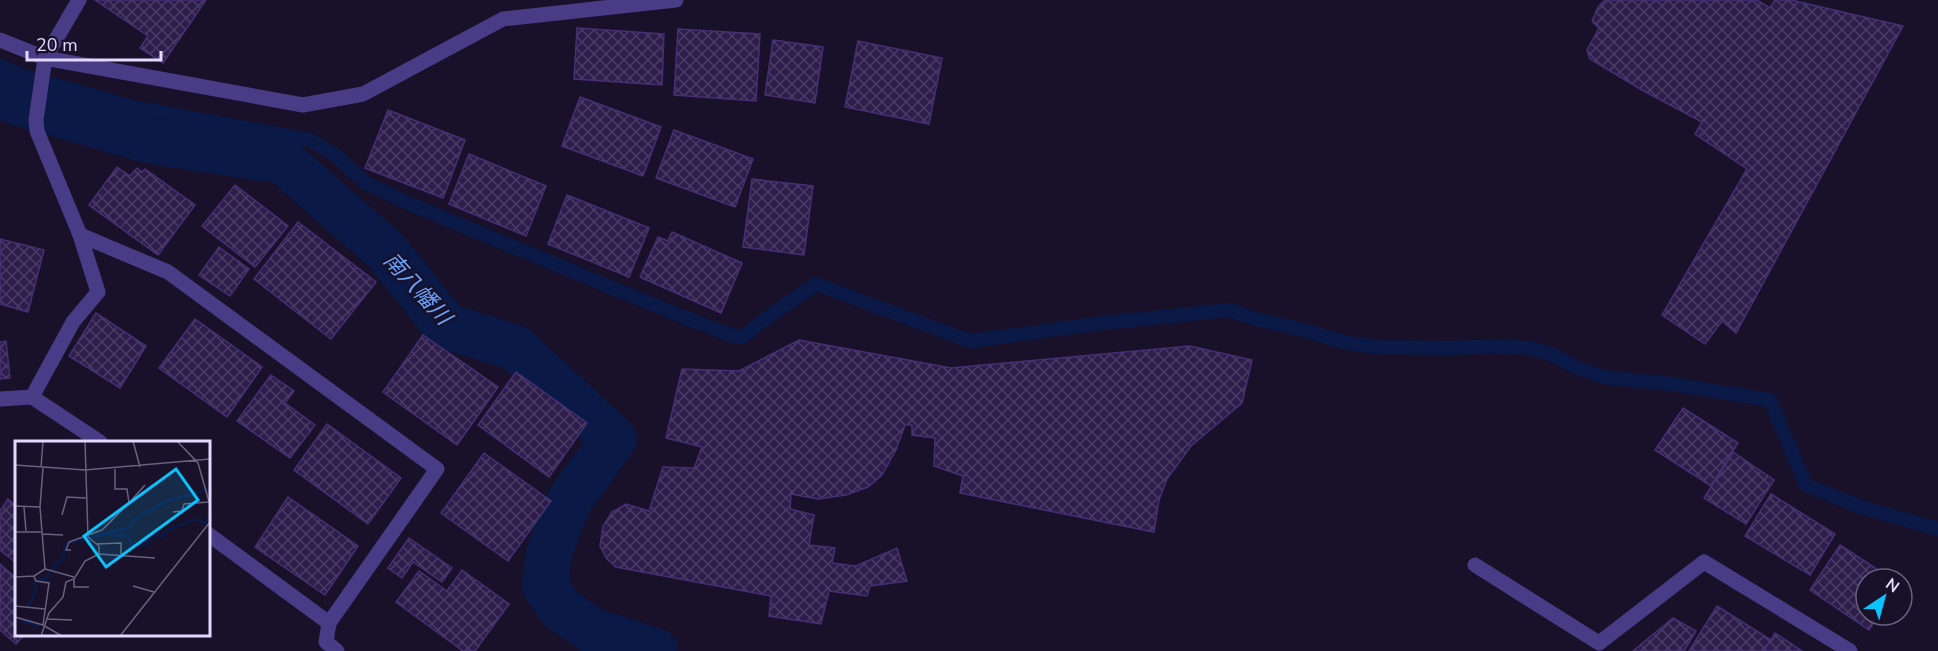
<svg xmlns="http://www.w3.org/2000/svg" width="1938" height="651" font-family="'Nunito Sans','Noto Sans JP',sans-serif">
<defs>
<pattern id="building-cross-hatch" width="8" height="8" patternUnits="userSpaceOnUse" patternTransform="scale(1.5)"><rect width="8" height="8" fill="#2c1d4a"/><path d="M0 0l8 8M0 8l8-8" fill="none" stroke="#4a3d65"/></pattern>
</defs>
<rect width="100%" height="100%" fill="#181129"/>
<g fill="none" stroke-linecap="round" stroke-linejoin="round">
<polyline stroke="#0b1947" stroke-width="14" points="0,66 20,75 133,107 310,140 335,155 366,183 408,203 666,310 731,335 743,337 765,319 816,284 970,341 1103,323 1230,310 1255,319 1296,328 1348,343 1380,347 1450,348 1496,346 1531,348 1553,355 1578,368 1603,377 1671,384 1770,400 1806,485 1861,507 1938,529"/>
<polyline stroke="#0b1947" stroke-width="46" points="0,94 16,102 151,141 283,161 386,251 446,326 516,348 614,439 569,501 549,553 545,586 561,609 593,631 655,651"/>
</g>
<g fill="url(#building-cross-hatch)" stroke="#462f75" stroke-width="1.5">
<polygon points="95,0 206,0 163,63 140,48 148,36"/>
<polygon points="1605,0 1757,0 1770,8 1775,0 1791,0 1903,26 1736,333 1722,321 1705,344 1662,315 1747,169 1695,134 1702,122 1642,90 1590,59 1587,50 1599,28 1592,21 1598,7"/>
<polygon points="577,28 664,34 662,85 574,79"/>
<polygon points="678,29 760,34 756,101 674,95"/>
<polygon points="773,40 823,47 815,103 765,95"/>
<polygon points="858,41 942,58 929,124 845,107"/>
<polygon points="580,97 661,127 643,176 562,146"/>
<polygon points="388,110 465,140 443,198 365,168"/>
<polygon points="674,130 753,159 735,207 656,178"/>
<polygon points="469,154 546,186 526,236 449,204"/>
<polygon points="117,167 130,176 137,168 142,172 145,169 195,205 158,255 89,205"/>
<polygon points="752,179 813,186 804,255 743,247"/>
<polygon points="235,185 288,226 255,267 202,226"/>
<polygon points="567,195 649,228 629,277 548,244"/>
<polygon points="298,222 376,282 331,339 254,279"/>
<polygon points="672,232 742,263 721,313 640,277 658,237 668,241"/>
<polygon points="0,239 44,250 28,312 0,304"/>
<polygon points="219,247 249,269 230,296 199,275"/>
<polygon points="96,313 146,346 120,388 69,356"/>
<polygon points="195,319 262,367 227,417 159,368"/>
<polygon points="423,335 498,387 457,445 383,392"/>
<polygon points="799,340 951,368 1190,346 1252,360 1242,403 1191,446 1167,479 1159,500 1154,532 960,493 963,476 934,466 935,438 912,435 912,425 905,425 896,450 882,475 868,487 846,495 818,499 791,494 790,509 814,515 809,545 835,548 832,563 856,566 897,548 907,581 870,586 867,596 829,591 821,624 769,616 771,596 616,567 607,559 600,546 603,526 612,512 626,504 649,511 663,467 694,468 702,447 666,438 682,369 739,371"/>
<polygon points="6,341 10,378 0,379 0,342"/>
<polygon points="516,372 587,423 549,477 478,425"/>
<polygon points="271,375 294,391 285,403 315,425 290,458 237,421"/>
<polygon points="1683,408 1738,443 1711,486 1655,450"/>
<polygon points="327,424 401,478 368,524 294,470"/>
<polygon points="1733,452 1774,480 1746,524 1704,498"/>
<polygon points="484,453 551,501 508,561 441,513"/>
<polygon points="1771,494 1835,534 1810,575 1745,536"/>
<polygon points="288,497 358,546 325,595 255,547"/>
<polygon points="8,499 16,506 16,563 0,550 0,511"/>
<polygon points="409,538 452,568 442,582 413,562 402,578 388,568"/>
<polygon points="1840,545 1892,579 1866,579 1866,615 1879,615 1869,630 1810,590"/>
<polygon points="0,564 16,578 16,634 25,634 16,644 0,630"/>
<polygon points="462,570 509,604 475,651 463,651 396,602 419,571 447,591"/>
<polygon points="1717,606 1771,640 1764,651 1689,651"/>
<polygon points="1673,618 1696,631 1684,651 1633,651"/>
<polygon points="1775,633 1802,651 1764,651"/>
</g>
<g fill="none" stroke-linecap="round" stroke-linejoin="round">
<g stroke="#493c87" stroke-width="15">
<polyline points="32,397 100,442"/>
<polyline points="208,534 329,623 326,642 337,651"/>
</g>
<g stroke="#493c87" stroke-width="15">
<polyline points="0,40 45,58 303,105 363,94 503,19 676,0"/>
<polyline points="80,235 168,272 437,469 329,623"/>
<polyline points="0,399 32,397 73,322 98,292 80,235 37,131 36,120 45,58 79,0"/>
<polyline points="1475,565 1599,643 1704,562 1850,651"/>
</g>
</g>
<g text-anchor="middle" stroke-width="5" stroke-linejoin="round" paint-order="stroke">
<g font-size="22" font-style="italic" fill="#69a4fd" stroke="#181129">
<text transform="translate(418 288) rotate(48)" y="8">南八幡川</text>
</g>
</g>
<g transform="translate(15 441)">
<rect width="195" height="195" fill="#181129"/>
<path fill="none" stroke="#0b1947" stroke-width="3" d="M61 100 115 86 117 80 154 59 195 48M36 129 48 117 50 103 88 93 113 95 117 104 132 103 140 92 146 96 152 89 179 78 190 82 195 75M22 137 31 139 35 131M14 164 21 149 19 139M6 180 25 185"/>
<path fill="none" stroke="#69617f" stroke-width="1.5" d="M118 0 125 26M162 0 183 22 195 64M0 24 70 29 195 18M26 26 28 0M28 27 25 66 30 128 59 136M100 28V48H112L114 62 130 44M0 65 25 66M9 66 11 90M158 71 167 70 169 63 193 61M47 74 52 56 71 57M0 91H26M27 93 48 94M81 103 106 102V113M56 109H51L54 101 87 89 114 62M84 113 140 117M0 136 19 135M59 138V146H74M118 145 139 151M0 165 30 168M0 176 28 184 47 195M32 178 57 179M28 184 34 142 21 140 19 135 30 128M26 195 34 172 48 156 51 141 59 138 70 120 84 113V105L73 96 70 0M105 195 195 81"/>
<path fill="#08c3fc" fill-opacity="0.15" stroke="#08c3fc" stroke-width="3" d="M161 28 183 59 91 126 69 95Z"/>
<rect width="195" height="195" fill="none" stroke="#e2d9ff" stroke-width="3"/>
</g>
<g transform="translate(1884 597) rotate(36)"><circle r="28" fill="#181129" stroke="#69617f" stroke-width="1.5"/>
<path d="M0-4.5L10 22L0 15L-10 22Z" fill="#08c3fc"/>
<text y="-9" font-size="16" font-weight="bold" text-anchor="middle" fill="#e2d9ff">N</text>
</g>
<path d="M27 51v9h134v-9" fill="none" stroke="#e2d9ff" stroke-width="3"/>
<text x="36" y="51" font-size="18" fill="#e2d9ff" stroke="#181129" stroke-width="4.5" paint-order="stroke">20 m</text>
</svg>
